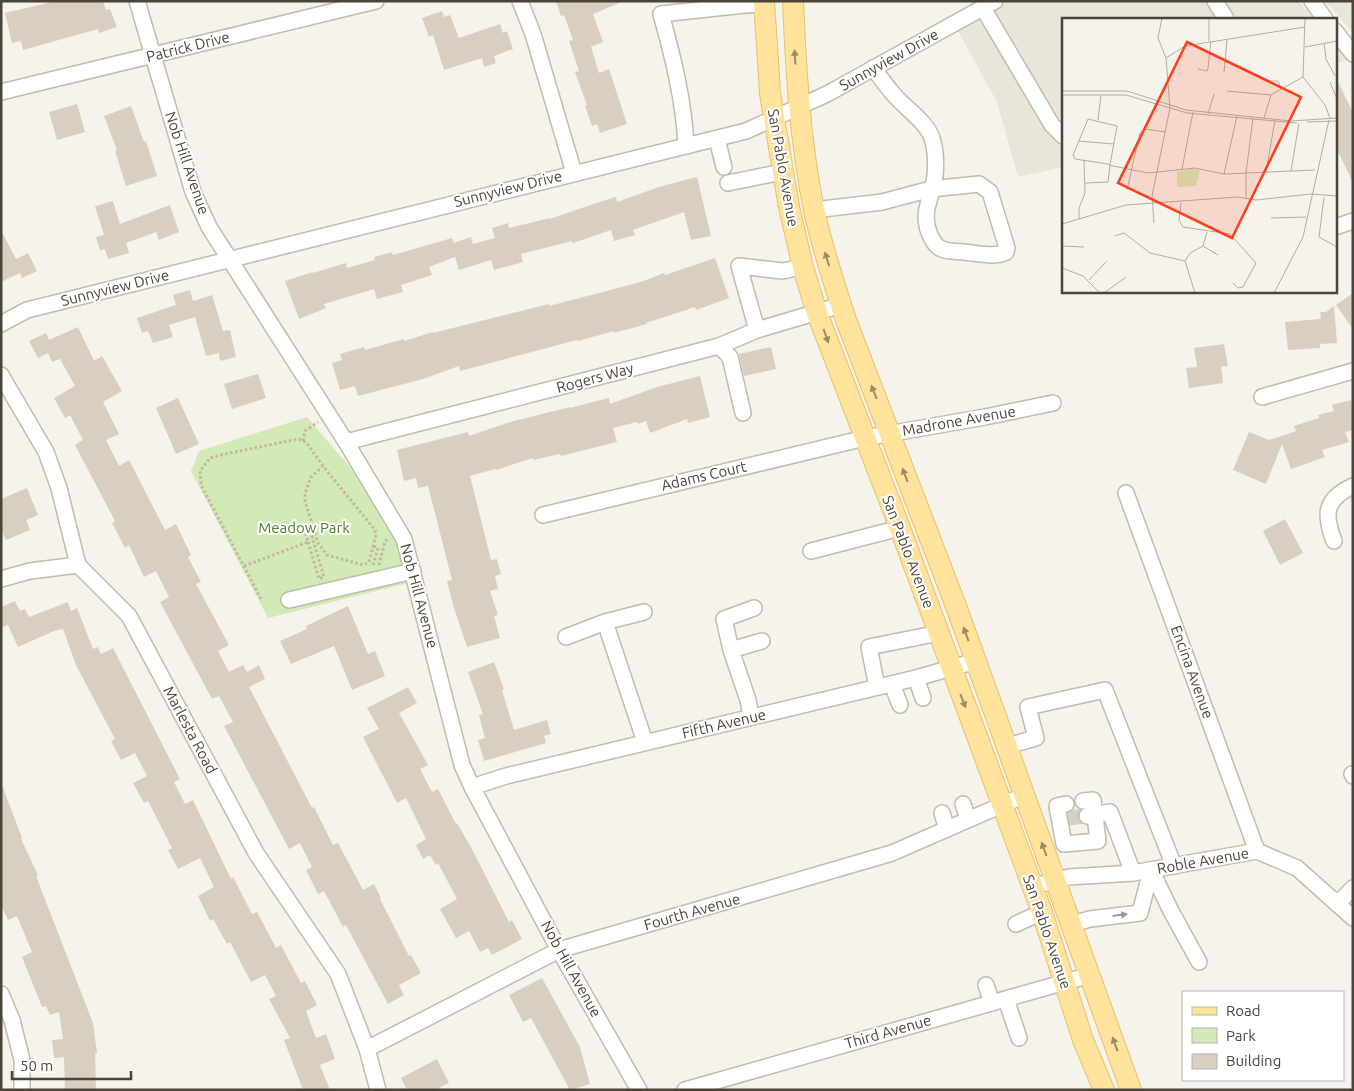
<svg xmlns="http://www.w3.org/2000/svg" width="1354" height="1091" font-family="Ubuntu,sans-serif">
<rect width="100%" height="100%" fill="#f6f3ec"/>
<g fill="#eae5da">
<polygon points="1003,1 1297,1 1302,5 1314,19 1063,19 1063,167 1018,177 997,102 958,31"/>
<polygon points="1324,1 1353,1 1353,33 1336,13"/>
<polygon points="1335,43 1350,59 1335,64"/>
</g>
<polygon fill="#d2eab5" points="307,417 350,467 383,512 392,531 408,583 268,618 191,471 199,451"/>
<g fill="#d8cfc1">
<polygon points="56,1 103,1 106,10 110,9 117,27 99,33 98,29 23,50 21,41 12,43 5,13"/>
<polygon points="556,1 624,1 593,14 603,42 591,47 599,73 609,69 627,124 600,133 597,124 592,126 585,106 587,105 575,72 579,71 569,41 573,40 564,15 561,16"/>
<polygon points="442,11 444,17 450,15 459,38 500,24 503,33 507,31 513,49 494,56 496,63 484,67 482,58 444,70 433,35 429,37 422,18"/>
<polygon points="1335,75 1353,113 1353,183 1335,145"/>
<polygon points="77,104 85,132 57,140 49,112"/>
<polygon points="131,106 144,142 146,141 157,176 126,186 115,151 117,150 104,116"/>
<polygon points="697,177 711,236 691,240 684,212 633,230 635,235 614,241 611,230 573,243 572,241 521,254 523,262 494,270 491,260 459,270 455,257 429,267 432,275 401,285 403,292 377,299 374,289 324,304 326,308 299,319 285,281 313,272 313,273 346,263 347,268 375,260 374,257 392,252 393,255 452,238 454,243 471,237 473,244 495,238 492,228 508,223 509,228 550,218 550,219 599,202 616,197 617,202 662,186"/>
<polygon points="113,201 120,224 170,205 179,232 159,240 156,232 126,243 129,253 108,259 105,249 100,250 96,237 104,235 95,206"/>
<polygon points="1,230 16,259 28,253 37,271 22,278 20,273 1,282"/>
<polygon points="715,258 729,298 696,310 695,307 646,323 647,324 614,333 614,331 578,341 577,340 460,371 459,366 423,379 358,396 355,386 340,390 332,363 342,360 340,354 364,347 365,350 404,339 404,341 433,332 433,333 549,304 549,306 641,282 664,273 665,275"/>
<polygon points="190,290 193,301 212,295 223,331 230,330 236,357 220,361 219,353 206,356 195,317 169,325 173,337 153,343 148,331 142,333 137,318 176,305 173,295"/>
<polygon points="1353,293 1353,329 1336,305"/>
<polygon points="1334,306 1337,343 1320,344 1320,348 1288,350 1285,322 1321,319 1320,312 1326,312"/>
<polygon points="78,327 94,361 102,356 122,391 103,402 119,434 106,440 119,466 129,460 165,530 176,524 191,555 188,557 201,582 196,584 229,645 218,651 229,672 243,665 247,672 259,665 265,679 249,687 312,808 314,807 333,845 338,843 363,890 374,884 381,898 380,899 409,956 411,955 421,973 399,985 404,995 388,1004 346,925 343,927 324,891 318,894 306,870 312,867 300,843 289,849 224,726 233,722 219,696 212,699 160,602 169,597 156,571 144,577 129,545 125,548 112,523 115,521 75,445 83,440 70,415 65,418 54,398 75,386 60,359 52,362 48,353 38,358 29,341 46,333 49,340"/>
<polygon points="1224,344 1228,366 1221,367 1223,383 1189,388 1186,368 1197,367 1194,348"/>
<polygon points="771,347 776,369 744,376 739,354"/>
<polygon points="258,374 266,398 232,409 224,384"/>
<polygon points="700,376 710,417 688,423 687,419 650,433 646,421 638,424 637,422 613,428 617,442 561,456 560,454 533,460 533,458 496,470 495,469 470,476 491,560 497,559 501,574 495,576 498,589 490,591 498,615 494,616 500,638 467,647 454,608 447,581 452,580 428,486 418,488 416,478 404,481 397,450 468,432 469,436 510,422 570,407 570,408 609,398 610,404 657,387"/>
<polygon points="178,398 199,444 176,454 156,408"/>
<polygon points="1351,400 1353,407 1353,430 1345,432 1349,442 1322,450 1325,457 1291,469 1282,444 1266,484 1233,470 1249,432 1269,440 1296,431 1294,426 1319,418 1318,415 1334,411 1332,405"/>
<polygon points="27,488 38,515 26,520 30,530 6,540 1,529 1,499"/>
<polygon points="1285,519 1303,553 1280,565 1263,531"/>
<polygon points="15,601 20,611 25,609 29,617 68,602 71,611 77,608 93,649 98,647 101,654 113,648 180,779 174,782 185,804 193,800 231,879 233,877 252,914 257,912 276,948 281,945 301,983 305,981 317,1005 306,1011 316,1038 326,1034 335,1059 320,1065 330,1090 303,1090 284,1040 290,1038 269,999 276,996 265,975 251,982 230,942 227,944 213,919 210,921 198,896 214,887 200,858 178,869 168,850 172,848 148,801 144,803 133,783 147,776 135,753 121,760 111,741 115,739 76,665 63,629 54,631 18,647 8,625 1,628 1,607"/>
<polygon points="348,606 368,654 375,651 385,676 352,690 334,646 291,664 280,641 307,629 306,626"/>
<polygon points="494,662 504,689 502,690 514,730 547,720 551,734 544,736 546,743 484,761 478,740 485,738 479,715 483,714 468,672"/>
<polygon points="408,687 417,703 399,713 428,765 420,769 432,792 438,789 456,824 457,823 473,851 509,922 512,920 522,939 492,955 488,948 480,952 469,931 456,938 440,909 457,899 438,863 436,865 430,855 423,859 416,845 426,839 406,798 397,803 363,737 379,729 367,708"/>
<polygon points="2,785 22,838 21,839 38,875 36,876 93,1023 97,1053 95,1053 96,1090 65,1090 64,1057 54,1058 52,1040 63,1039 59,1012 50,1015 46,1006 42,1007 22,957 32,952 17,916 8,920 1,905"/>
<polygon points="542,978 580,1047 590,1084 570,1090 531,1018 523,1022 509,995"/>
<polygon points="437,1059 449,1083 435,1090 407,1090 401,1078"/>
</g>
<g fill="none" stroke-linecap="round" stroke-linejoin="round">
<polyline stroke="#d4d0c8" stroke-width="15" stroke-dasharray="15 8" stroke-linecap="butt" points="1068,818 1085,816"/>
<defs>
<g id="minor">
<polyline points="137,1 193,192 209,227 346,442 404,539 462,765 472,787 559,950 639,1090"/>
<polyline points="520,1 533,34 574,173"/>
<polyline points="1215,1 1226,19"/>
<polyline points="1312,1 1325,19"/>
<polyline points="983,8 1052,125 1063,136"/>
<polyline points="1335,31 1353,54"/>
<polyline points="1,92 376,1"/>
<polyline points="717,139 724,167"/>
<path d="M686 146C684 101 673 57 661 14L745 5 764 4"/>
<polyline points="728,183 782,172"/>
<path d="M814 210 882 202 931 189 979 184 990 192 1007 248 1006 252C996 258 976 253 964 252 958 251 948 252 942 249 936 247 933 241 930 235 920 212 932 199 935 176 936 164 936 150 932 138 926 122 909 111 897 98 888 89 881 78 873 68"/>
<polyline points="1335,227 1353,221"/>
<polyline points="1,324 27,310 746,131 827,94 995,1"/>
<polyline points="757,330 739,266 782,271 803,267"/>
<polyline points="719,346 730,357 743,413"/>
<polyline points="1,375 46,452 59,488 78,565 129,616 256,853 338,974 367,1049 378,1090"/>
<polyline points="1262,397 1353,371"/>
<polyline points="346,442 719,346 757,330 841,305"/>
<polyline points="1126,493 1257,851"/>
<polyline points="543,515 865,438 985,417 1053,403"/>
<path d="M1334 541C1324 515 1324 499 1353 486"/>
<polyline points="811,551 900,528"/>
<polyline points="1,579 30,571 78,565"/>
<polyline points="289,600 413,571"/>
<polyline points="644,612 605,622 645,742"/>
<polyline points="566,637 605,622"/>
<polyline points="731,650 724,619 754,608"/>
<polyline points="916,678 923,698"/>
<polyline points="892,684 900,705"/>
<polyline points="877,687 869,647 939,633"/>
<polyline points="751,717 748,700 731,650 762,641"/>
<polyline points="1007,746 1036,738 1028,707 1105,690 1174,866"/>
<polyline points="1352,774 1353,776"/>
<polyline points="472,787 506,776 916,678 976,661"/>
<polyline points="963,804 968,819"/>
<polyline points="1066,804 1057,806 1064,844 1098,841 1093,800 1083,801"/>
<polyline points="942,813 947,829"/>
<polyline points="1087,816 1110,812 1133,873"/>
<polyline points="1151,870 1171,911 1199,962"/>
<polyline points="1032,887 1069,877 1133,873 1257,851 1297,868 1353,918"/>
<polyline points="1337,904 1353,888"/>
<polyline points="1016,924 1042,912"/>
<polyline points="1072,924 1090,919 1140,913 1151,870"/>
<polyline points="986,985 992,1003"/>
<polyline points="1,994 12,1020 22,1060 22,1090"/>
<polyline points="1006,999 1019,1038"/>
<polyline points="367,1049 559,950 892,853 1025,795"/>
<polyline points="685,1090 1090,975"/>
</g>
<g id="major">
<polyline points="764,1 770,93 789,207 803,267 817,313 900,528 1042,912 1083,1040 1104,1090"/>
<path d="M793 1C796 71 800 141 814 210 822 247 834 284 846 320L956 606 1131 1090"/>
</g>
</defs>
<use href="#minor" stroke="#c2bbae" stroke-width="18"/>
<use href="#major" stroke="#e6c16a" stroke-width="22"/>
<g stroke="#c4b79f" stroke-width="3" stroke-dasharray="2.5 2.5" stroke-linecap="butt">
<polyline points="303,441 305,431 318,422"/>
<polyline points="308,542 319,579 324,577 312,537 316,536"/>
<polyline points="373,565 378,548 373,546"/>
<polyline points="379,565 385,541 389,539"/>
<polyline points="244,566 308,542 305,532 314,529"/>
<polyline points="261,599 201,485 200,471 210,458 220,455 293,440 298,439 306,442 323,466 375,530 376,535 369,562 363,565 327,555 318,543 305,501 305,493 311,477 323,466"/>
</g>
<use href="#minor" stroke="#fff" stroke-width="15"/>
<use href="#major" stroke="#ffe39c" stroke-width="20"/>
</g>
<defs><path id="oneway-solid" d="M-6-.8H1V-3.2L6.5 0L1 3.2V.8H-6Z" transform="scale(1.25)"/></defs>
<g fill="#9c8c66">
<use href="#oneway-solid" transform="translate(795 57) rotate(-93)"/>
<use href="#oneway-solid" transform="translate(827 259) rotate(-107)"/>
<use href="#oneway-solid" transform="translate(826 336) rotate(70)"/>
<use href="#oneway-solid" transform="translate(874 392) rotate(-111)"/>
<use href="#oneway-solid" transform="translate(905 475) rotate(-111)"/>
<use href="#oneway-solid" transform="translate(966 634) rotate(-110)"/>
<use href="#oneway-solid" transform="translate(963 701) rotate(69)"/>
<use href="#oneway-solid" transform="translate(1044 849) rotate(-110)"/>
<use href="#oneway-solid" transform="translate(1115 1044) rotate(-110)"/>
</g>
<use fill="#9c9892" href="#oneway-solid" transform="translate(1120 915) rotate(-7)"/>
<g text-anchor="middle" stroke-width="4" stroke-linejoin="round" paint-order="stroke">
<g font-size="15" fill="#4b4439" stroke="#fff">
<text transform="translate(188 47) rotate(-14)" y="5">Patrick Drive</text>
<text transform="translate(889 60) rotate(-29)" y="5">Sunnyview Drive</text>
<text transform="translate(187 163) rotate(71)" y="5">Nob Hill Avenue</text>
<text transform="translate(783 168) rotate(80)" y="5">San Pablo Avenue</text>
<text transform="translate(508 189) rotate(-14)" y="5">Sunnyview Drive</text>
<text transform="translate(115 288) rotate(-14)" y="5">Sunnyview Drive</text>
<text transform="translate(595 378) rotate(-15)" y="5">Rogers Way</text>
<text transform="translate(959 421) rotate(-10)" y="5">Madrone Avenue</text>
<text transform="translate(704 476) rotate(-13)" y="5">Adams Court</text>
<text transform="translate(908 552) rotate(69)" y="5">San Pablo Avenue</text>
<text transform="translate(419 596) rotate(75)" y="5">Nob Hill Avenue</text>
<text transform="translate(1192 672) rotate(70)" y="5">Encina Avenue</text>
<text transform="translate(724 724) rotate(-13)" y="5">Fifth Avenue</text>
<text transform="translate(190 730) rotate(62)" y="5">Marlesta Road</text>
<text transform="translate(1203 861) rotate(-10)" y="5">Roble Avenue</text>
<text transform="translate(692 912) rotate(-16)" y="5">Fourth Avenue</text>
<text transform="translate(1047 932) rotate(71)" y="5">San Pablo Avenue</text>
<text transform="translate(571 969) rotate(61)" y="5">Nob Hill Avenue</text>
<text transform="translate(888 1032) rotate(-16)" y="5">Third Avenue</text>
</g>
<g font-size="15" fill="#4a7f2a" stroke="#fff">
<text x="304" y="533">Meadow Park</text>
</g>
</g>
<g transform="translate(1062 18)">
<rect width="275" height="275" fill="#f6f3ec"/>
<path d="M129 151 138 152 134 168 115 169V154Z" fill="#d2eab5"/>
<path fill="none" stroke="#b2ada4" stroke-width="1" d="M243 0 241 59 263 87 268 100M147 23V0M262 25 264 41 273 58M243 29 275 23M104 40 123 28 243 9M136 51 145 53 146 50 149 23M162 54 165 22M206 63H216L219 71M268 64 275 81M0 73H65L124 92 229 103 275 100M165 73 209 77M0 77H64L125 95 235 105M146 96 152 76M202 100 209 77 241 59M36 102 39 77M245 104 275 103M16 123 52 126M120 151 131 94M229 153 237 105M204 154 213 102M162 156 175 98M23 165 46 164 48 147 55 108 26 101 11 137 13 141 46 146 48 147 51 148 86 155 133 150 162 156 253 152M65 172 78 115 83 111 104 114M262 179 257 219 275 229M184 180V155L191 100M119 185 117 202 121 209 168 216 194 245 181 269 176 270 171 265M209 200 244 199M17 201V190L23 175 22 142M92 205 90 178 108 90 104 40 96 20 100 0M0 206 64 187 175 179 194 182 249 176 275 178M53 218 62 215 88 235 123 243M0 228 22 229M141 228 156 237M0 250 21 258 38 275M27 262 45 243M42 275 64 259M133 275 123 243 128 235 141 228 145 214M212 275 241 219 267 102"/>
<path fill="#fc3f1d" fill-opacity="0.15" stroke="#fc3f1d" stroke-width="2.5" d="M125 24 239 79 170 220 56 165Z"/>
<rect width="275" height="275" fill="none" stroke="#4b4439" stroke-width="2.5"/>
</g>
<rect width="1354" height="1091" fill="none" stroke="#4b4439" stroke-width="5"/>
<rect x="1182" y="991" width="162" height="90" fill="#ffffff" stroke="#b7b4b0"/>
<rect x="1192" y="1007" width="25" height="8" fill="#ffe39c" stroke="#b7b4b0"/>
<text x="1226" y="1016" font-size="15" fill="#4b4439">Road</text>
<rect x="1192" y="1028" width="25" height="15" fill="#d2eab5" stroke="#b7b4b0"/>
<text x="1226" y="1041" font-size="15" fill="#4b4439">Park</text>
<rect x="1192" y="1054" width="25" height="15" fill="#d8cfc1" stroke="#b7b4b0"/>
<text x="1226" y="1066" font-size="15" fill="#4b4439">Building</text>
<path d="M12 1071v8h119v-8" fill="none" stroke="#4b4439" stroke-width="2.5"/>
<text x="20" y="1071" font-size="15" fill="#4b4439" stroke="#ffffff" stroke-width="4" paint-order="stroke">50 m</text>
</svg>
